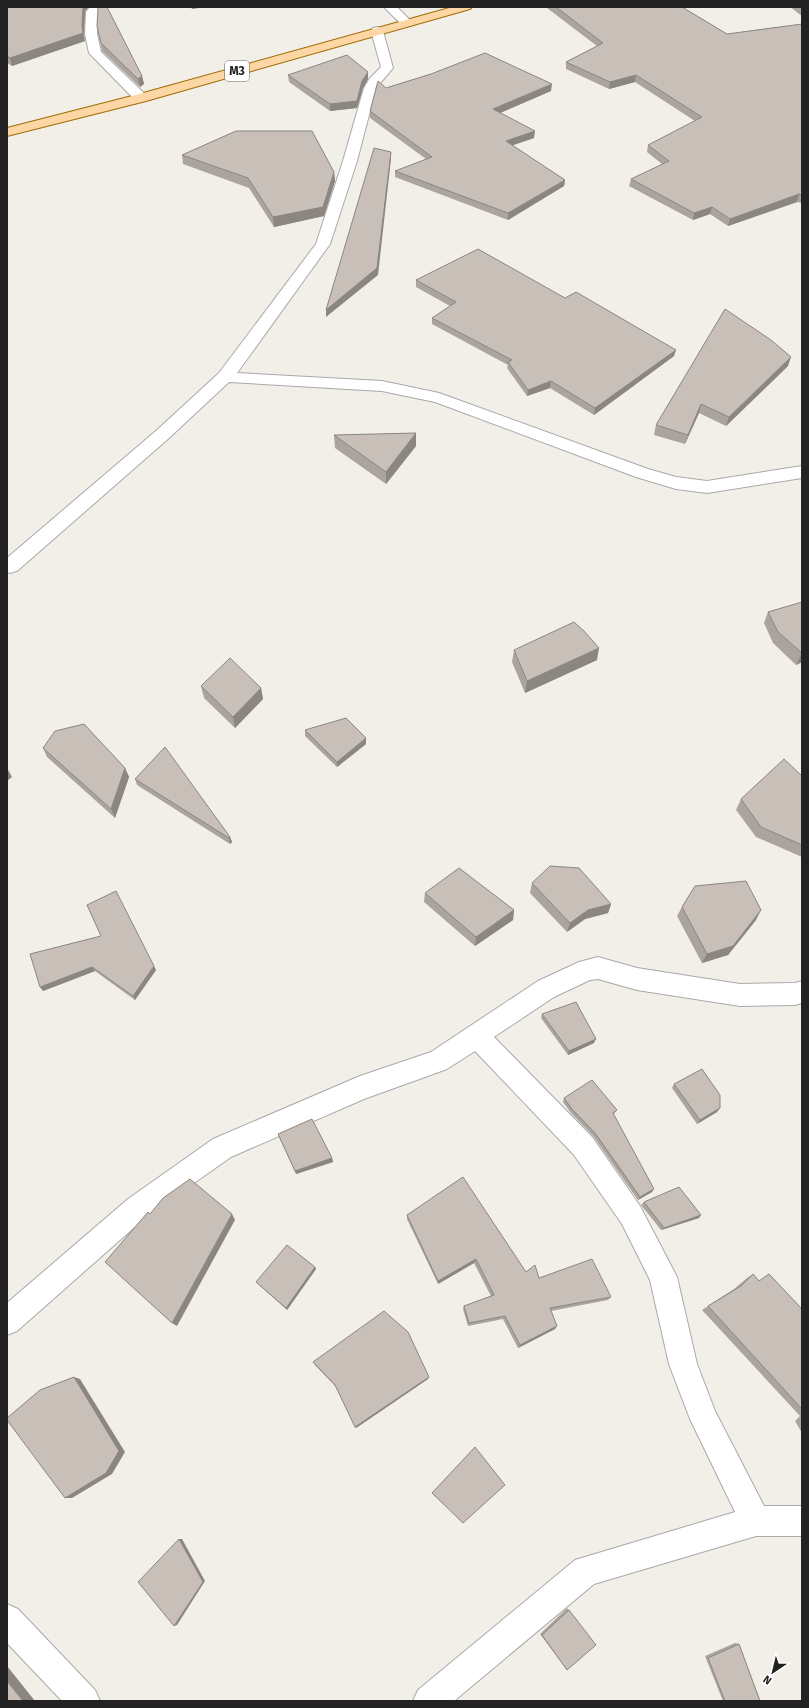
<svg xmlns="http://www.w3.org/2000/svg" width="809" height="1708" font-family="'Fira Sans',sans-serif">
<rect width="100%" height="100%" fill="#f2efe9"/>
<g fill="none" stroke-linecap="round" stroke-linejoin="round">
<defs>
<g id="minor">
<polygon points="90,7 102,7 98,12 97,34 101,52 146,95 147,98 146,101 136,101 89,53 85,34 86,12"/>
<polygon points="384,7 397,7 413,23 411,26 403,26"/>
<polygon points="377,27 381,28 383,31 393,68 376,88 357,161 330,244 237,373 382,381 439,393 648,469 676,477 707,481 802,466 802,478 707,493 676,489 636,477 435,402 382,391 229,382 169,438 17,571 10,573 7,572 7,558 157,430 219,373 316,244 343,161 364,88 370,78 381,67 371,31 373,28"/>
<polygon points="598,957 637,968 740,984 795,983 802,981 802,1003 795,1005 740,1006 637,990 598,979 590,980 554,997 494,1037 592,1137 640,1206 677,1277 697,1364 715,1411 764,1506 802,1506 802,1536 756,1536 594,1584 454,1701 413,1701 418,1690 575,1560 735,1512 690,1419 669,1364 650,1280 622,1224 574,1155 475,1051 447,1069 364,1099 231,1157 146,1217 17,1331 7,1335 7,1303 128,1199 213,1139 360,1076 431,1052 538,981 579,962"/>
<polygon points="7,1604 18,1609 95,1690 100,1701 62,1701 7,1643"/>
</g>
<polygon id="primary" points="453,7 472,7 470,9 146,101 7,136 7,128 136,95"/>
</defs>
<use href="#minor" stroke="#a9a9a9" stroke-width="2"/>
<use href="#primary" stroke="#a06b00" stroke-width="2"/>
<use href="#minor" fill="#fff" fill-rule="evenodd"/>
<use href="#primary" fill="#fcd6a4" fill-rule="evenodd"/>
</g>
<g fill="#aba49e">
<polygon points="7,7 89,7 85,11 84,34 85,41 12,66 7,63"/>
<polygon points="547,7 682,7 727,34 802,24 802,203 797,202 728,226 710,214 693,220 629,186 631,179 662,164 647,152 648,145 695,121 635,82 609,89 566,69 566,62 597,46 547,8"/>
<polygon points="790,7 802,7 802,16"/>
<polygon points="97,26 142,76 144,84 140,87 102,51"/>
<polygon points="431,74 551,91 500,113 534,138 512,145 565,180 564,186 508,220 395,177 395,171 426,159 370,118 370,111 386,88"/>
<polygon points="288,75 368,79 363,88 357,108 330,111 289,82"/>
<polygon points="182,155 334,172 335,181 324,216 274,227 249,188 183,164"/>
<polygon points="416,280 565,298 674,356 594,415 550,388 527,396 507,368 508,365 432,324 432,318 450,306 416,287"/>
<polygon points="771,340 788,366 726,426 699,413 685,444 654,435 656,425"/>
<polygon points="416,433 416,446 386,484 335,448 334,435"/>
<polygon points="802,602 802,662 796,665 773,643 764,623 768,612"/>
<polygon points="514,650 597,660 525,693 512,662"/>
<polygon points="201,686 261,688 263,699 235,728 204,698"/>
<polygon points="305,730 366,738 366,744 337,767 305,736"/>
<polygon points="43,748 125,768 129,777 115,818 47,757"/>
<polygon points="802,776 802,857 756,837 736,810 741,799"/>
<polygon points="135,779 230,837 232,842 230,844 137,785"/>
<polygon points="532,883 611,904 608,913 585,919 567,932 530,893"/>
<polygon points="425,893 514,910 513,920 475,946 424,902"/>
<polygon points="682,907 756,920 728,955 702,963 677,916"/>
<polygon points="101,936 156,970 135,1000 95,971 43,991"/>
<polygon points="542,1014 594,1043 568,1055 541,1018"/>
<polygon points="674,1084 720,1108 717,1112 697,1124 672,1088"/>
<polygon points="564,1098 617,1110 613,1115 652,1192 638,1200 593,1136 571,1113 563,1102"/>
<polygon points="278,1134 332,1158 333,1162 296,1174"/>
<polygon points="644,1202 699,1218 661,1230 641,1205"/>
<polygon points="407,1215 526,1272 539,1278 611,1297 608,1300 551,1311 555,1329 518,1348 503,1319 468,1326 463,1309 464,1306 491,1296 474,1263 438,1284 407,1219"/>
<polygon points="315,1267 316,1269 287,1310 258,1284 256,1282"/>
<polygon points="753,1274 759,1281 769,1274 802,1309 802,1433 795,1421 800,1416 702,1310 734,1289 747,1278"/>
<polygon points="313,1362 428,1379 356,1428 336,1387 315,1365"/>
<polygon points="567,1608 569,1610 567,1670 540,1634"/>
<polygon points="735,1643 739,1644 760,1701 723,1701 705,1656"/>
</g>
<g fill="#8b8681">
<polygon points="83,7 89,7 85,11 84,34 82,26"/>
<polygon points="191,7 206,7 192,9"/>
<polygon points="83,33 85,41 12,66 10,58"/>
<polygon points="368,72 368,79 363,88 357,108 330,111 330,104 362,81"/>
<polygon points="636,75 635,82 609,89 610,82"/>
<polygon points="142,76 144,84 140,87 138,79"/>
<polygon points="552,84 551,91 493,116 493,109"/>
<polygon points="535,131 534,138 505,148 506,141"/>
<polygon points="391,152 391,159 378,275 326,317 326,310"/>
<polygon points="334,172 335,181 324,216 274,227 273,217"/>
<polygon points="565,180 564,186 508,220 508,213"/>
<polygon points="799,194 797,202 728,226 730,219"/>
<polygon points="712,207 710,214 693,220 694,213"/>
<polygon points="676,350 674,356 594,415 595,408"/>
<polygon points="791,357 788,366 726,426 729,417"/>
<polygon points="551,381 550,388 527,396 528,390"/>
<polygon points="701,404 699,413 685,444 688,435"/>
<polygon points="416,433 416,446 386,484 386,472"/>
<polygon points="599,648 597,660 525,693 527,681"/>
<polygon points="802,653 802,662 796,665"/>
<polygon points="261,688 263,699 235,728 233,717"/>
<polygon points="366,738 366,744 337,767 337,762"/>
<polygon points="7,768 12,777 7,781"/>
<polygon points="125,768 129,777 115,818 111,809"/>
<polygon points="230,837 232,842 230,844 229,838"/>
<polygon points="611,904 608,913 585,919 567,932 570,923 588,910"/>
<polygon points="514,910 513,920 475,946 476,937"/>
<polygon points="761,910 756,920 728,955 702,963 707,954"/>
<polygon points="154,966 156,970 135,1000 133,996"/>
<polygon points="92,967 95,971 43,991 40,987"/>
<polygon points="596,1039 594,1043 568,1055 569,1051"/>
<polygon points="720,1108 717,1112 697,1124 700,1120"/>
<polygon points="332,1158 333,1162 296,1174 295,1171"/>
<polygon points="654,1189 652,1192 638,1200 640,1197"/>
<polygon points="232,1214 235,1220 177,1326 172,1323"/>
<polygon points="701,1215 699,1218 661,1230 664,1228"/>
<polygon points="476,1259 474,1263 438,1284 438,1281"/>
<polygon points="315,1267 316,1269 287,1310 286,1308"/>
<polygon points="557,1326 555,1329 518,1348 520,1345"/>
<polygon points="74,1377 80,1379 125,1452 112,1474 72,1498 65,1498"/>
<polygon points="429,1377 428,1379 356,1428 355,1427"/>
<polygon points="179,1539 182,1539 205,1581 177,1625 174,1626"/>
<polygon points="7,1666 35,1701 23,1701 7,1681"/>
</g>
<g fill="#c7bfb8" stroke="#8b8681">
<polygon points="7,7 83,7 82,26 83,33 10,58 7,56"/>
<polygon points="98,7 107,7 142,76 138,79 101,43 97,26"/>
<polygon points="556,7 682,7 727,34 802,24 802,195 799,194 730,219 712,207 694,213 631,179 669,161 648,145 702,117 636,75 610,82 566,62 603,43"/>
<polygon points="485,53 552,84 493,109 535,131 506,141 565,180 508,213 395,171 432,157 370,111 378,81 386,88 431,74"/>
<polygon points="347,55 368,72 362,81 357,101 330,104 288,75"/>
<polygon points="236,131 312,131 334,172 323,207 273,217 248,178 182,155"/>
<polygon points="374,148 391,152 377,268 326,310"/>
<polygon points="478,249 565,298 576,292 676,350 595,408 551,381 528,390 508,362 512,360 432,318 456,302 416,280"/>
<polygon points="725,309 771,340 791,357 729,417 701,404 688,435 656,425"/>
<polygon points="416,433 386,472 334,435"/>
<polygon points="802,602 802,653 778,632 768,612"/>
<polygon points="574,622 584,631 599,648 527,681 514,650"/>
<polygon points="230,658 261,688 233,717 201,686"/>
<polygon points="346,718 366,738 337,762 305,730"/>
<polygon points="84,724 125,768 111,809 43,748 55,731"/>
<polygon points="165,747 230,837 229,838 135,779"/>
<polygon points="784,759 802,776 802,845 761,827 741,799"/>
<polygon points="550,866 579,868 611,904 588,910 570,923 532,883"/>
<polygon points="459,868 514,910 476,937 425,893"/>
<polygon points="746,881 761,910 733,946 707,954 682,907 695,886"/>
<polygon points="116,891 154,966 133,996 92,967 40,987 30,954 101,936 87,905"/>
<polygon points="576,1002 596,1039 569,1051 542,1014"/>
<polygon points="702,1069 720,1095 720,1108 700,1120 674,1084"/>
<polygon points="592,1080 617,1110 613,1113 654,1189 640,1197 595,1133 572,1109 564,1098"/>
<polygon points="312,1119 332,1158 295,1171 278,1134"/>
<polygon points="463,1177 526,1272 535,1265 539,1278 592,1259 611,1297 550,1308 557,1326 520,1345 505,1316 469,1323 464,1306 494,1295 476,1259 438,1281 407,1215"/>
<polygon points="190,1179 232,1214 172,1323 105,1262 148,1212 150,1214 163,1198"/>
<polygon points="679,1187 701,1215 664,1228 644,1202"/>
<polygon points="287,1245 315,1267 286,1308 256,1282"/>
<polygon points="753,1274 759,1281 769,1274 802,1309 802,1409 708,1306 741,1286"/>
<polygon points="384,1311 408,1332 429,1377 355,1427 335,1385 313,1362"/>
<polygon points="74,1377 119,1451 106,1473 65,1498 7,1420 7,1418 40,1390"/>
<polygon points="475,1447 505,1485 463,1523 432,1493"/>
<polygon points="179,1539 203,1582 174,1626 138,1582"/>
<polygon points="569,1610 596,1645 567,1670 542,1635"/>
<polygon points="739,1644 760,1701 725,1701 708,1658"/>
<polygon points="7,1681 23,1701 7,1701"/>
</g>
<g text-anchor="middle" stroke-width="4" stroke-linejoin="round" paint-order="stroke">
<rect fill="#fff" stroke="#646464" stroke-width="1" x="225" y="61" width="24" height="20" rx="3"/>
<g font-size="12" font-weight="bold" fill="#222">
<text x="237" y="75">M3</text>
</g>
</g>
<rect width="809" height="1708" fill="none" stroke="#222222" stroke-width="16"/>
<g transform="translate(773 1672) rotate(215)" stroke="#ffffff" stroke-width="3" paint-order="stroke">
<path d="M0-3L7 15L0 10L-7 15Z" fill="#222222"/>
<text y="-6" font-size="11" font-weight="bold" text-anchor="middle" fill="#222222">N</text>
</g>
</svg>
